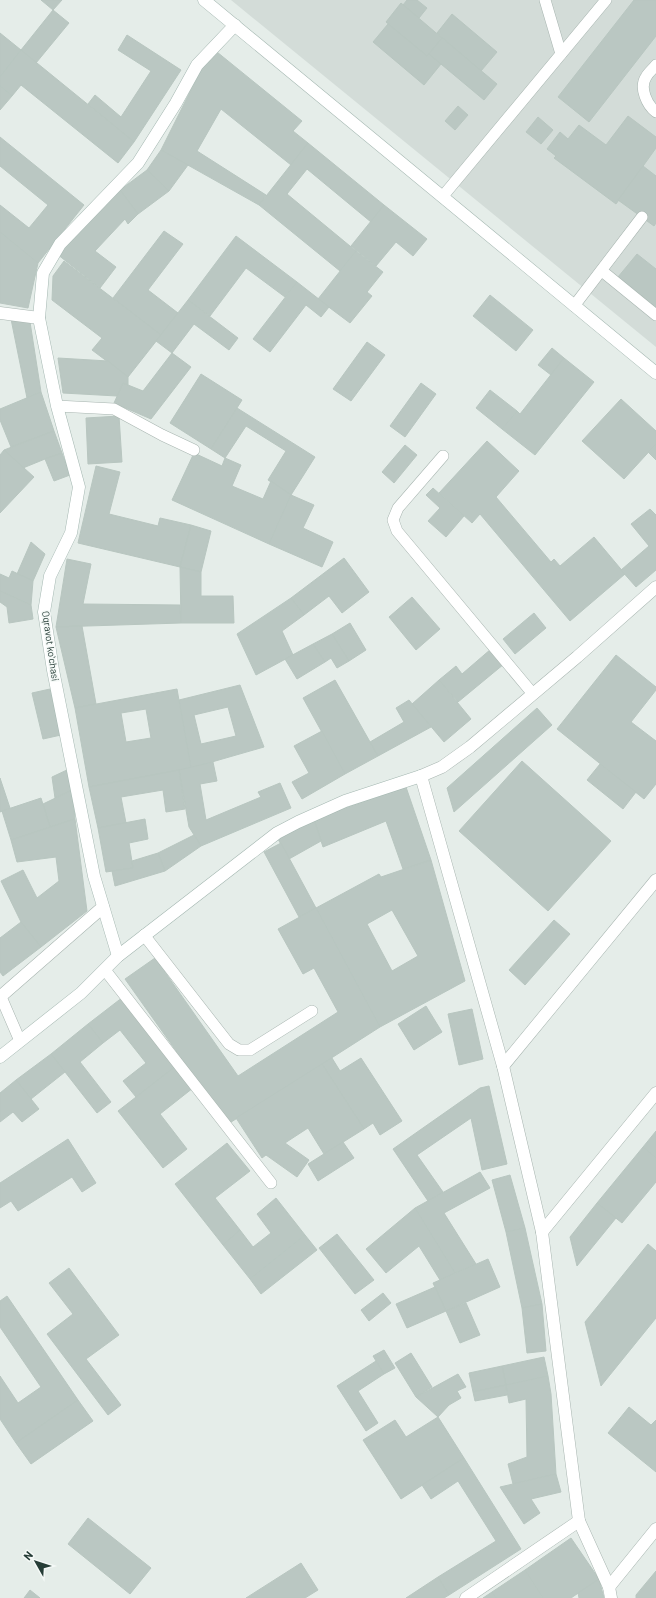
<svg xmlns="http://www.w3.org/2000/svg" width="656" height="1598" font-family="Barlow,sans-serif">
<rect width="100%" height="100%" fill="#e5ede9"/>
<polygon fill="#d3dcd8" points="231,0 656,0 656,347"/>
<g fill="#bac7c2" stroke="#b8c6c0" fill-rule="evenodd">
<polygon points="41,0 62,0 53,10"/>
<polygon points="407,0 417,0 427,8 419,18 403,5"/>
<polygon points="634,0 656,0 656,36 589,122 558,97"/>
<polygon points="401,3 442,38 427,56 386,22"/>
<polygon points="53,10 69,23 36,63 21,50"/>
<polygon points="452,14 497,52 481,71 437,33"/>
<polygon points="388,24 427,56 429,54 441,64 424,85 373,42"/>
<polygon points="0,33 21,50 0,77"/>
<polygon points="127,35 181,70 134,142 88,104 95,95 121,117 151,71 118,50"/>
<polygon points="442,38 497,84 484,100 429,54"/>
<polygon points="21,50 134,142 118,163 21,85 12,96 0,86 0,77"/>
<polygon points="217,52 302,121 293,131 308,143 291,165 221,109 197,151 266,195 259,205 161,150 206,60 209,62"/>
<polygon points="0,86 12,96 0,110"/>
<polygon points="458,106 468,115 455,130 445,121"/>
<polygon points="628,116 656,137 656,148 616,204 554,158 556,156 547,149 560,132 568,139 579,125 606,145"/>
<polygon points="538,117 553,130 541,144 526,132"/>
<polygon points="0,137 84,205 38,263 0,232 0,205 29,228 48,205 0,166"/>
<polygon points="308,143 384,205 371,222 307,169 287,194 356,251 340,271 259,205"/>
<polygon points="161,150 188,165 169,191 147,170"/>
<polygon points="643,166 656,176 656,223 654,226 618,200"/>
<polygon points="147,170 169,191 138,214 120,190"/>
<polygon points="120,190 138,214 128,224 125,219 95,251 116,267 100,288 57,254"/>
<polygon points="384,205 427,239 413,256 396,242 376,266 351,246"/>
<polygon points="164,231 183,244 148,290 178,313 161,335 113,298"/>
<polygon points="0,232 38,263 28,308 0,303"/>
<polygon points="236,236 297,282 285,297 246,268 210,316 188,300"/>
<polygon points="356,251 383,272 367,292 372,296 350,323 318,299"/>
<polygon points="637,254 656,269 656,307 618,277"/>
<polygon points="64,261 161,335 128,377 92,350 102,338 52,300 53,276"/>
<polygon points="297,282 329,307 321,317 306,305 270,352 253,339"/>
<polygon points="490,295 533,330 516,351 473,316"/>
<polygon points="188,300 238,338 229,350 194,324 172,353 156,341"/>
<polygon points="11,319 30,322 41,392 27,398"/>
<polygon points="367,342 385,355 351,401 333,389"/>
<polygon points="552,348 564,358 551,375 538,365"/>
<polygon points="172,353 191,367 151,419 114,403 123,383 143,391"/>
<polygon points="58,358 108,361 128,377 128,385 123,383 117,396 63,393"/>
<polygon points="564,358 594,382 535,455 502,429 517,411 520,414"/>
<polygon points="201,374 242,400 211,449 170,423"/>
<polygon points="421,383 436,394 405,437 390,426"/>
<polygon points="490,390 517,411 502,429 476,408"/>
<polygon points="41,392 54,431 11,447 0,420 0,409"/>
<polygon points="621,399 656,431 656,444 624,479 582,441"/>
<polygon points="237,408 315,457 291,495 268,480 286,451 246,426 225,458 211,449"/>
<polygon points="119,416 122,462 88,464 86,418"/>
<polygon points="54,431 62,453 45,459 23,468 4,450"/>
<polygon points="487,441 519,471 496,497 551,562 554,559 560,566 594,537 625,574 570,621 480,514 472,523 439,493"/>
<polygon points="656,444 656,460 648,452"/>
<polygon points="405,445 417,455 394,483 382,472"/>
<polygon points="4,450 34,477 0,513 0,455"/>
<polygon points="62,453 70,475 54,481 45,459"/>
<polygon points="194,453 222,466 225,458 241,465 232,486 263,499 271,481 291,495 269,544 172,500"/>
<polygon points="96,466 120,472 109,514 158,526 160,518 191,525 180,567 78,543"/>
<polygon points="433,488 464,516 446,537 428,521 440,508 426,495"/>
<polygon points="291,495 314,505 303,528 333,542 322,567 269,544"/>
<polygon points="650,509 656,515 656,570 636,587 621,570 649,546 631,524"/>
<polygon points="191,525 211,531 201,572 180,567"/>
<polygon points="31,542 45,554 33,581 17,574"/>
<polygon points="344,558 369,592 342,613 329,596 304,615 291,598"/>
<polygon points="67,559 91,564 83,604 180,605 181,623 56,627"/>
<polygon points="180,567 201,572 201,596 233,596 234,623 181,623"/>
<polygon points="12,571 33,581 31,605 0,591 0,574 9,578"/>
<polygon points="0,591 31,605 33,619 9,623 7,607 0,602"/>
<polygon points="412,597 440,629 416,650 389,617"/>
<polygon points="291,598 304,615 282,631 293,655 256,675 237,634"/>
<polygon points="534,613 546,628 515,654 503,639"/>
<polygon points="350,623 366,650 349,661 332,634"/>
<polygon points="82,626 96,704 75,708 56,627"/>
<polygon points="332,634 349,661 337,668 331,658 325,662 313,644"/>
<polygon points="313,644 325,662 297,679 285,659"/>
<polygon points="491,649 504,664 458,702 439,680 456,666 462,674"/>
<polygon points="616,655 656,687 656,690 631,722 656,741 656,784 644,799 557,729"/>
<polygon points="335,680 378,756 345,774 303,698"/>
<polygon points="439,680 471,719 444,742 412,704"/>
<path d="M240 685 264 747 191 768 179 700ZM228 707 236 736 201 744 194 715Z"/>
<polygon points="50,689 61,735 43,739 32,693"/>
<path d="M177 689 191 768 89 787 75 708ZM146 709 151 738 126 742 121 713Z"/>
<polygon points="409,700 431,727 378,756 370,742 404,722 396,708"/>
<polygon points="537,708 552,725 454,812 447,788"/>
<polygon points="322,731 345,774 302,799 292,782 309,773 294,746"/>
<polygon points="522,761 611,841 548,911 459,831"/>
<polygon points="213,762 217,781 200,784 206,820 261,797 258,792 280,783 291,808 201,846 189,827 179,770"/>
<polygon points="600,764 636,792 623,809 587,780"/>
<polygon points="69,769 72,790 55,798 52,777"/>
<polygon points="179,770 185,809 166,812 163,790 121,797 126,823 98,828 89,787"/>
<polygon points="0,778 10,808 0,812"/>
<polygon points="406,787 431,860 403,869 386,821 323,847 314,819"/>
<polygon points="72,790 75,819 50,827 43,804"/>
<polygon points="41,798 50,827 11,840 2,811"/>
<polygon points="75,819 87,911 41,947 21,922 1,881 23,870 37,898 59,881 56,857 17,862 11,840"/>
<polygon points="145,819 148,839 129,843 133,868 106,872 98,828"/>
<polygon points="314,819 321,841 289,859 278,839"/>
<polygon points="194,835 201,846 165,871 158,853"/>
<polygon points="281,843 316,908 299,917 264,852"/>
<polygon points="158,853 165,871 115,886 112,871 133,868 132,861"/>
<path d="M431 860 465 981 380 1027 316 908 379 874 381 877ZM392 910 418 956 392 971 367 924Z"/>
<polygon points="316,908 380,1027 228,1124 125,979 155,958 238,1076 338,1012 314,968 303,974 278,929"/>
<polygon points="554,920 570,934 525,985 509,970"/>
<polygon points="21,922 41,947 3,976 0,972 0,938"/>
<polygon points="123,997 176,1066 136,1097 123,1081 146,1063 120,1030 103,1043 88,1024"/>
<polygon points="426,1006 442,1032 414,1050 398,1024"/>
<polygon points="472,1009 483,1059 459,1065 448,1014"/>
<polygon points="88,1024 103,1043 80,1062 111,1102 97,1113 51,1054"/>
<polygon points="51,1054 65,1072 31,1099 16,1080"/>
<polygon points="332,1058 340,1071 361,1058 402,1121 380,1135 373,1123 364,1129 322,1064"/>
<polygon points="322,1064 364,1129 324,1154 308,1128 285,1143 309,1160 297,1177 266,1155 262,1158 236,1118"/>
<polygon points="176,1066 193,1088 160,1114 187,1149 163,1168 118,1111"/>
<polygon points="16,1080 39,1109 22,1122 13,1112 0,1122 0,1093"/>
<polygon points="489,1086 507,1164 482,1170 471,1118 417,1155 443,1192 428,1201 393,1149 480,1088"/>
<polygon points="656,1131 656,1158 643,1147"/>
<polygon points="68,1139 96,1183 82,1192 72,1177 18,1211 11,1201 0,1208 0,1183"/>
<polygon points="343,1142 354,1158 318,1181 308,1164"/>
<polygon points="227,1143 250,1171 215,1198 240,1230 223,1245 175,1184"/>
<polygon points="643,1147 656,1158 656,1182 622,1223 597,1203"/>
<polygon points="480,1172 490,1188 444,1213 476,1264 455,1273 415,1208"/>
<polygon points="510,1175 525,1228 506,1232 492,1180"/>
<polygon points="276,1198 305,1235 250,1279 223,1245 240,1230 253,1247 271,1233 257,1214"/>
<polygon points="597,1203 616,1218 577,1266 570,1237"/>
<polygon points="415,1208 455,1273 440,1280 419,1246 386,1273 366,1249"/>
<polygon points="525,1228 542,1304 522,1308 506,1232"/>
<polygon points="337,1234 374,1280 355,1294 319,1248"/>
<polygon points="305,1235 317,1250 261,1294 250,1279"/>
<polygon points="648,1244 656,1251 656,1318 601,1386 585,1322"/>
<polygon points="488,1259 500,1287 446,1311 433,1283"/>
<polygon points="69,1268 119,1335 86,1359 121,1405 108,1415 47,1334 73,1314 49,1283"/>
<polygon points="435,1287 446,1311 407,1328 396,1304"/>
<polygon points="383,1293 391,1303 369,1321 361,1310"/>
<polygon points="7,1296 78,1400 16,1443 0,1419 0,1376 18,1403 41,1387 0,1327 0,1301"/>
<polygon points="466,1303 480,1335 460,1343 446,1311"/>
<polygon points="542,1304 546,1351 527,1353 522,1308"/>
<polygon points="384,1350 395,1368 384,1374 373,1356"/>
<polygon points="411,1353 432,1387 416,1397 395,1363"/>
<polygon points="544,1357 548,1376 506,1385 502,1366"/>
<polygon points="376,1361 384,1374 358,1391 378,1423 366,1431 337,1386"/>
<polygon points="502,1366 506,1385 473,1392 469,1373"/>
<polygon points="458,1374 466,1387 457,1391 461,1398 449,1405 438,1417 416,1397"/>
<polygon points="548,1376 551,1394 556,1474 513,1484 508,1464 527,1457 526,1399 509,1403 506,1385"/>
<polygon points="506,1385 507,1395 475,1401 473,1392"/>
<polygon points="78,1400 93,1421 31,1464 16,1443"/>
<polygon points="629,1407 651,1425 656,1420 656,1472 608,1433"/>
<polygon points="438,1417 464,1458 401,1499 363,1440 395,1420 406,1437"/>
<polygon points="464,1458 521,1549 449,1595 438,1577 496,1541 458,1481 431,1499 422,1485"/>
<polygon points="556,1474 561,1492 531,1499 540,1513 524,1524 500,1487"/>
<polygon points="88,1518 151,1568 130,1594 68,1544"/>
<polygon points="571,1538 599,1579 571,1598 543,1598 525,1570"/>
<polygon points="301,1563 318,1590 305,1598 246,1598"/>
<polygon points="525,1570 543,1598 496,1598 492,1592"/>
<polygon points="656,1571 656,1598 636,1598 636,1595"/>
<polygon points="438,1577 449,1595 444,1598 406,1598"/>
<polygon points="599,1579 604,1598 579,1598 578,1593"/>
<polygon points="30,1590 40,1598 24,1598"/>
<polygon points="492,1592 496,1598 483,1598"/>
</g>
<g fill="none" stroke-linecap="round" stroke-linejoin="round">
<defs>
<g id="lane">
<polyline points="545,0 561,54"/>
<path d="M656 65C653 69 648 73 646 77 639 88 647 105 656 112"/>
<polyline points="443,196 606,0"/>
<polyline points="602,271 656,315"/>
<polyline points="574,306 642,217"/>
<polyline points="57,406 114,409 162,435 194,450"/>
<polyline points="443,456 398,508 393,520 397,531 533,694"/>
<polyline points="144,935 229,1044 239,1050 250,1050 312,1011"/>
<polyline points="105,970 271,1183"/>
<polyline points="1,997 20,1041"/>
</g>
<g id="street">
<polyline points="0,313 39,318"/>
<polyline points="0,997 103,907"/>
<polyline points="503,1066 656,880"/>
<polyline points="542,1232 656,1093"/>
<polyline points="609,1587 656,1529"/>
<polyline points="466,1598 579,1521"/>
<polyline points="611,1598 609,1587 579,1521 542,1232 503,1066 421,776 442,767 470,747 577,657 656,587"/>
</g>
<g id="secondary">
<polyline points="204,0 656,373"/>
<polyline points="118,956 94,876 53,670 44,612 50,576 71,533 79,487 57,406 39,318 43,273 60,244 138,163 176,103 197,65 235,25"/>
<polyline points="0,1057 81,993 118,956 277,833 298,822 345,801 421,776"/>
</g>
</defs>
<use href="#lane" stroke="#a8b5b0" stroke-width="12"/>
<use href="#street" stroke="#a8b5b0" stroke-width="13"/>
<use href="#secondary" stroke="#a4b7b1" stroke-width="13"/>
<use href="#lane" stroke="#fff" stroke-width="11"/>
<use href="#street" stroke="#fff" stroke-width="12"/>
<use href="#secondary" stroke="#fff" stroke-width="12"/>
</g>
<g text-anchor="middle" stroke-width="3" stroke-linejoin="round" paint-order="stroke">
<g font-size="10" fill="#263d37" stroke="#f5f9f7">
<text transform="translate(51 646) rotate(82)" y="4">Oqravot koʻchasi</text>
</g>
</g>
<g transform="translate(36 1562) rotate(309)" stroke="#f5f9f7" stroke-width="3" paint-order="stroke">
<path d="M0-3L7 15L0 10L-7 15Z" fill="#263d37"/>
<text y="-6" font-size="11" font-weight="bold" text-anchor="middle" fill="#263d37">N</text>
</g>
</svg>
